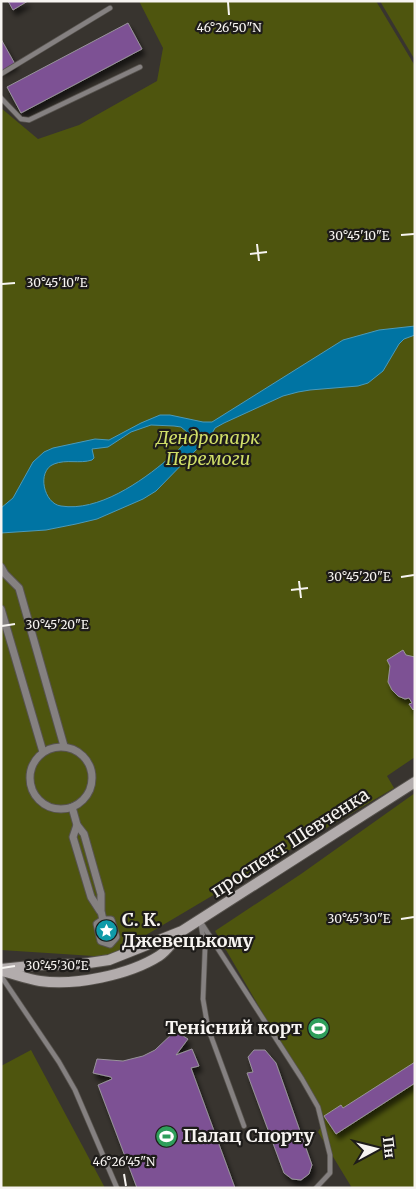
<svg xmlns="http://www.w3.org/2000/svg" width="416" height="1189" font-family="Merriweather,serif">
<defs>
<filter id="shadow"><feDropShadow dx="3" dy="5.5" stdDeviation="2.5" flood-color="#0009"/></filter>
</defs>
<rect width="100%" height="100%" fill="#38342f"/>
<g fill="#4e550e">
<polygon points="139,1 376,1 415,66 415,757 387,776 394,788 109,957 1,950 1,108 38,139 79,125 157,81 163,48"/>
<polygon points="380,1 415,1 415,60"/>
<polygon points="415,793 415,1188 352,1188 318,1132 325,1120 215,931 301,874"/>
<polygon points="31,1050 105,1188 1,1188 1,1066"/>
</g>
<path fill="#0074a3" stroke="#4a9aba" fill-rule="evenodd" d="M415 326V335L404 339 399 344 383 371 368 383 358 386 310 390 298 392 283 396 224 423 215 428 209 439 196 450 156 491 143 499 97 519 76 524 46 530 1 533V508L13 498 33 462 44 452 53 448 95 439 109 440 141 423 160 415H170L203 422H212L343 340 379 330ZM151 425 174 426 181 427 187 432 188 437C184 446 175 453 168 459 141 482 98 512 61 506 44 504 36 471 54 464 66 459 80 464 92 460L94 458 92 449 108 447 131 432Z"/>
<g fill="#7d5194" stroke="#98949a" filter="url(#shadow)">
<polygon points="8,1 28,1 13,10"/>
<polygon points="128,23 142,49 21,113 7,87"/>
<polygon points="1,39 15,64 1,71"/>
<polygon points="403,650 406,655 415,657 415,708 413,710 409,704 412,703 409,698 405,699 398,696 392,690 388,682 390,666 387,660"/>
<polygon points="175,1031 188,1039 176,1055 192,1049 199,1066 191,1068 235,1188 137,1188 98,1085 112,1079 111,1077 93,1073 97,1059 123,1061 143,1056 155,1050"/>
<polygon points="254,1050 265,1050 276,1063 312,1165 309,1174 301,1180 292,1179 284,1173 247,1073 253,1072 248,1057"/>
<polygon points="415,1062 415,1083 336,1134 324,1116 341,1105 343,1108"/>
</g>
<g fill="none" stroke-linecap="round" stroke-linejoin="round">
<defs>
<g id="service">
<polyline points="1,74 110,8"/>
<polyline points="1,98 21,119 29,120 140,67"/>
<polyline points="200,921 302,1079 318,1107 330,1155 330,1173 316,1188"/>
<polyline points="201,925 205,949 203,999 208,1028 244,1126"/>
<polyline points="1,976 59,1062 75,1090 117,1188"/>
</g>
<g id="pedestrian">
<polyline points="1,567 5,574 19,588 64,746"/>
<polyline points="1,609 43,752"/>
<circle cx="61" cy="778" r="31"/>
<polyline points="72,807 77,825 84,834 101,894 101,911 103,920"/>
<polyline points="77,825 73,837 91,897 100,911"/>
<polygon points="103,920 111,920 116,937 110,944 101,941 97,924"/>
</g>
<g id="secondary">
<polyline points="1,969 40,965 82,964 109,960 182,931 415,782"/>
<path d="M2 971C14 974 27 979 40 981 75 986 129 975 159 956 167 951 173 941 180 934"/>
</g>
</defs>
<use href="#service" stroke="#57534e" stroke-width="6"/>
<use href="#pedestrian" stroke="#57534e" stroke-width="9"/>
<use href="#secondary" stroke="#57534e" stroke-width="12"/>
<use href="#service" stroke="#858181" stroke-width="4.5"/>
<use href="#pedestrian" stroke="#858181" stroke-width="7"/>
<use href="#secondary" stroke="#b2acac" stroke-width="10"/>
</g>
<path fill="none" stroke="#f7f4f1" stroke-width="2" d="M228 2 229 15M401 235 414 234M257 244 259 261M250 254 267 252M2 284 15 283M401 577 414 575M299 581 301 598M291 590 308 588M2 626 15 624M401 919 414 917M2 968 15 966M124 1174 126 1186"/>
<defs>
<symbol id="sight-disc" viewBox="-11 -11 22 22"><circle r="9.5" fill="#0f9aa8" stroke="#1e1c1a"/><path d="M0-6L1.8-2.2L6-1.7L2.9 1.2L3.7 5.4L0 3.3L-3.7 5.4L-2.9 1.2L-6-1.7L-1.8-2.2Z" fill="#fff"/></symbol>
<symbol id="stadium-disc" viewBox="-11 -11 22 22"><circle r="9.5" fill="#2e9e5b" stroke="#1e1c1a"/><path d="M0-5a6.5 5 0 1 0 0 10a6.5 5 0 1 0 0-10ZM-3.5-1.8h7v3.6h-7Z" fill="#fff"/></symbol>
</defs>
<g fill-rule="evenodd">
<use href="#sight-disc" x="94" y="918" width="25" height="25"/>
<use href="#stadium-disc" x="306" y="1016" width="25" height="25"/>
<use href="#stadium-disc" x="154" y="1124" width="25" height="25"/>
</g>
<g text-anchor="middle" stroke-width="4.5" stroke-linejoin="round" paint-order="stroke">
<g font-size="18" font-style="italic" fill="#d0de68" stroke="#1e1c1a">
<text x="208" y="444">Дендропарк<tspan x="208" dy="21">Перемоги</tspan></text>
</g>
<g font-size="18" fill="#f7f4f1" stroke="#1e1c1a">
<text transform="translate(290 843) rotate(-33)" y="6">проспект Шевченка</text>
</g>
<g font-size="18" font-weight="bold" fill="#f7f4f1" stroke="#1e1c1a" text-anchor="start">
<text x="122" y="926">С. К.<tspan x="122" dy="21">Джевецькому</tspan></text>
<text x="302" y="1034" text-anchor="end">Тенісний корт</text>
<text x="183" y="1142">Палац Спорту</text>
</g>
</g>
<g font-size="12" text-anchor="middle" fill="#f7f4f1" stroke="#1e1c1a" stroke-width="4.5" stroke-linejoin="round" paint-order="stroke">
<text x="229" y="32">46°26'50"N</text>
<text x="359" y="240">30°45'10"E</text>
<text x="57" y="287">30°45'10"E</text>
<text x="359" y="581">30°45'20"E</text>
<text x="57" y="629">30°45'20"E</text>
<text x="359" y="923">30°45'30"E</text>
<text x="57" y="970">30°45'30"E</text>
<text x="124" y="1166">46°26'45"N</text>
</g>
<rect width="416" height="1189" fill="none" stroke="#f7f4f1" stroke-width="5"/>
<g transform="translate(376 1149) rotate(83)" stroke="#1e1c1a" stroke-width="4" paint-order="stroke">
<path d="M0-4L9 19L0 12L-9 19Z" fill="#f7f4f1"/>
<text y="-8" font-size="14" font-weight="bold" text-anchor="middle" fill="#f7f4f1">Пн</text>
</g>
</svg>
